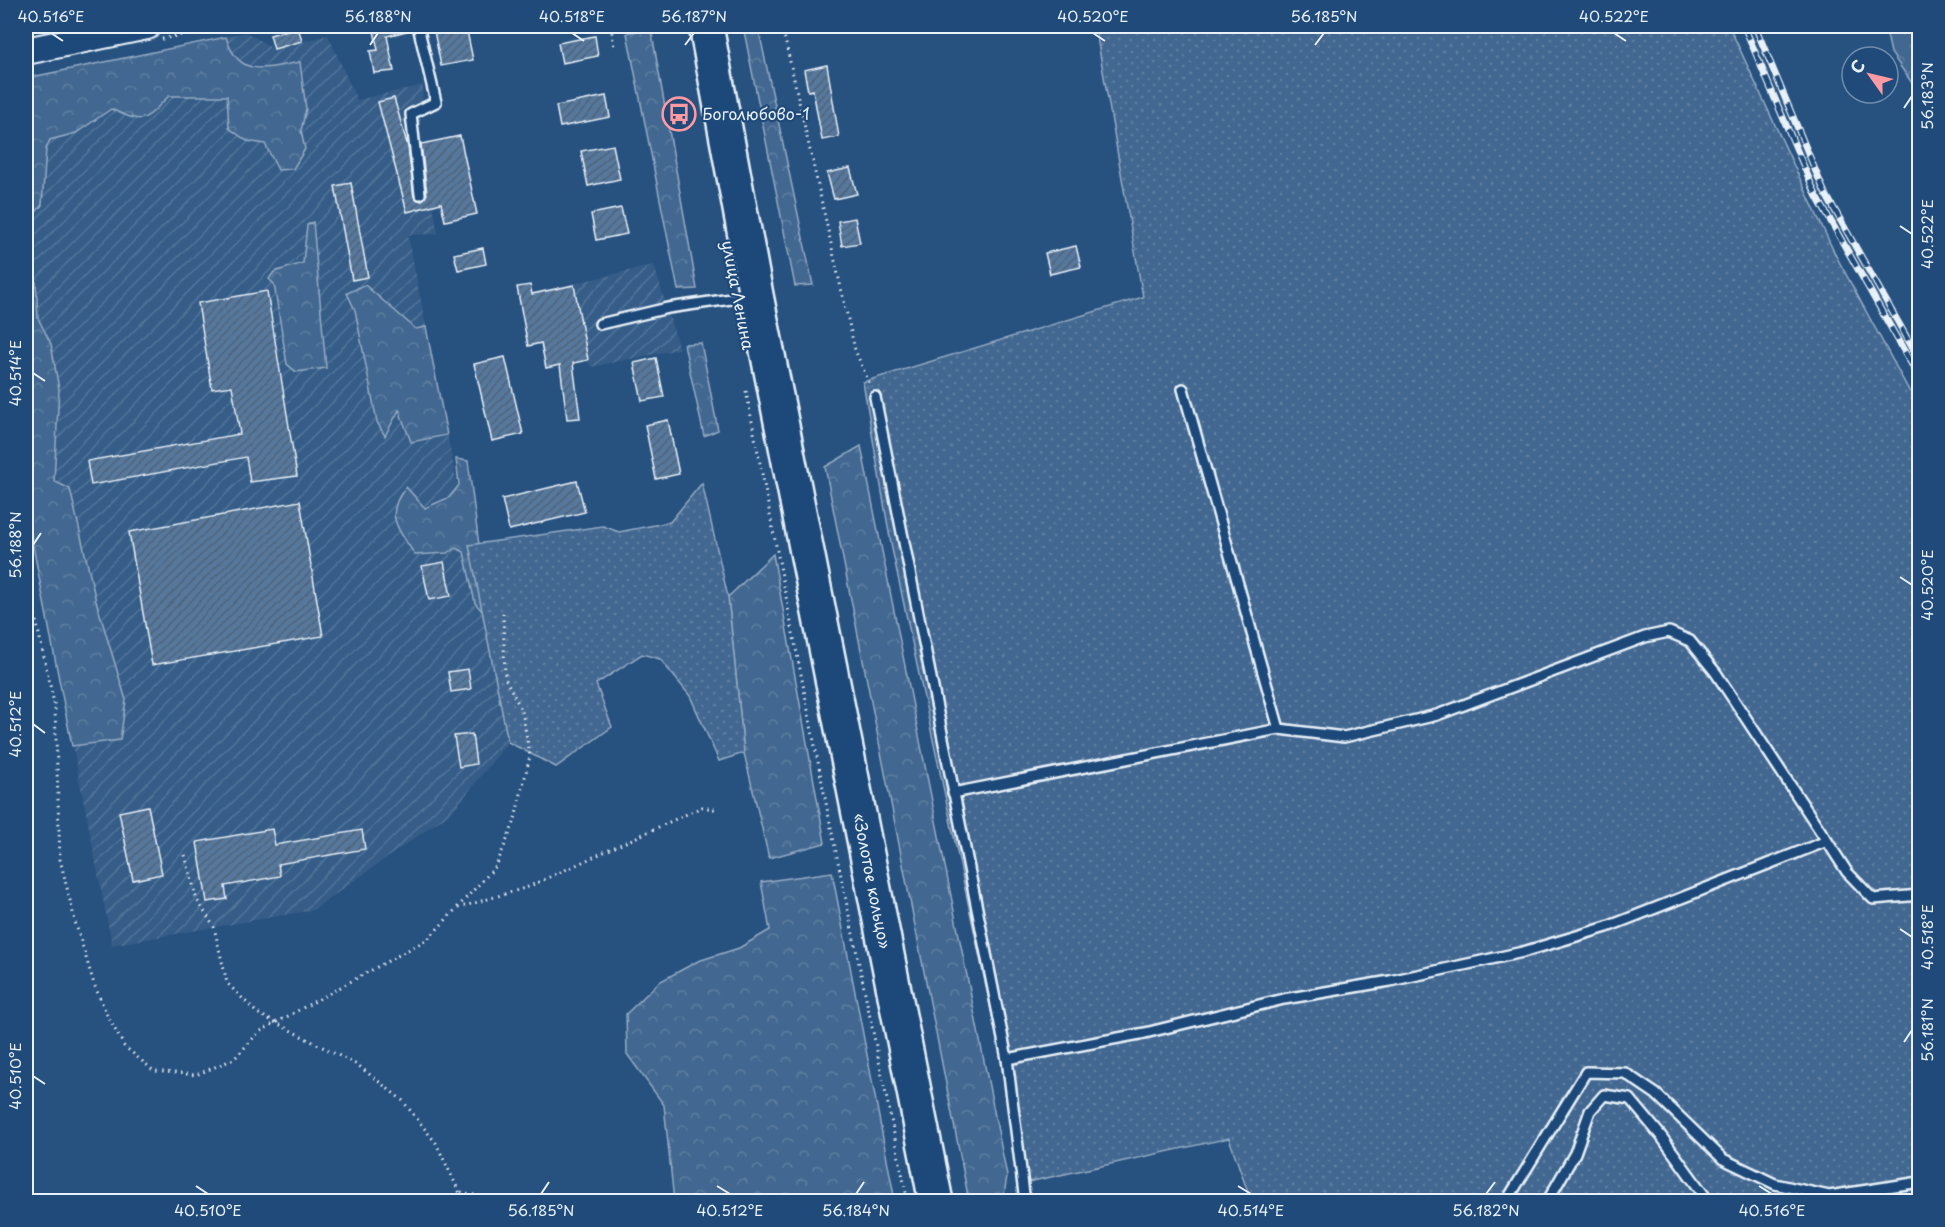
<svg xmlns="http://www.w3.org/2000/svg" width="1945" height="1227" font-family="'Playpen Sans',sans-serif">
<defs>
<pattern id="industrial-furrows" width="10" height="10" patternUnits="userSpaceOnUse" patternTransform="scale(1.5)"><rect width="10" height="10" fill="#355d88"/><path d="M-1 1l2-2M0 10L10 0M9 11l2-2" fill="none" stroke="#52759a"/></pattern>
<pattern id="forest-crowns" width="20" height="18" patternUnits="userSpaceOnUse" patternTransform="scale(1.5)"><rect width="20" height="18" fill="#436891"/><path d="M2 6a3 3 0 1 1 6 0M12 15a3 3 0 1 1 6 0" fill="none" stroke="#5e7ea1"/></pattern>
<pattern id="park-dots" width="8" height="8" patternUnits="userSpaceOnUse" patternTransform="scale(1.5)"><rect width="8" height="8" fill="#436891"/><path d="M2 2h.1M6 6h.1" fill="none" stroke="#5e7ea1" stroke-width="1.8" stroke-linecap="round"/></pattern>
<pattern id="building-hatch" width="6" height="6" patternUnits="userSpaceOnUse" patternTransform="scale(1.5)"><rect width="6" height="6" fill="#57789d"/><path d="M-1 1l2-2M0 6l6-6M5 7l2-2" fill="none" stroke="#4f6278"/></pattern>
</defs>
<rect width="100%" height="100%" fill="#27517f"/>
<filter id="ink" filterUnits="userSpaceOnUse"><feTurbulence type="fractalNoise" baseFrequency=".0167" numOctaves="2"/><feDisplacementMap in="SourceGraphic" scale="12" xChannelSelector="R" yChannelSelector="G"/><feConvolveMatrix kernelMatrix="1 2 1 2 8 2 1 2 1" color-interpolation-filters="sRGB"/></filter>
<g filter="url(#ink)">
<g fill="url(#industrial-furrows)">
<polygon points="246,32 274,49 328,35 357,100 423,85 420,129 438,234 408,235 508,742 453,811 313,910 112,945 26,510 26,88 32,77"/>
<polygon points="654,265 679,349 591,367 587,360 546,368 541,343 528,346 517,287 530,285 532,293"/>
</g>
<g fill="url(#forest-crowns)" stroke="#96acc4" stroke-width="1.5">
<polygon points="743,26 758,26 813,285 795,286"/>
<polygon points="1885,26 1919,26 1919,93 1891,53"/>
<polygon points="651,28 697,289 678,290 627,33"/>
<path d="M226 37C239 79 265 68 300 62L306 109 301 131 305 149 293 169 278 170 265 144 247 141 229 128 227 96H169C142 122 146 125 111 109L76 133 50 140 46 149 42 205 26 224V88L32 77Z"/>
<polygon points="313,222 326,368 296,372 287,364 274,284 269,279 274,272 303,263 307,225"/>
<polygon points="26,269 36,282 38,318 51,344 59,389 54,481 70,489 96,601 126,700 120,740 72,746 26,510"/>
<polygon points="365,285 416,329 426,327 447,435 411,442 399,410 385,436 377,422 355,310 347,293"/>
<polygon points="701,343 718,430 704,436 684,344"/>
<polygon points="861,446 1007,1176 1003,1201 969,1201 825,467"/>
<path d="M456 459 468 461 479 545 482 611 475 603 464 552 456 548 447 553 415 555C398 528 383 515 406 487L425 508 450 497 459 485Z"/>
<polygon points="773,554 825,843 769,858 744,753 728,597"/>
<polygon points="832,872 895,1201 674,1201 664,1105 627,1054 626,1014 659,982 698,961 739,948 770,930 761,882"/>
</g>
<g fill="url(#park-dots)" stroke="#96acc4" stroke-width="1.5">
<polygon points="1095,26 1729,26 1835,254 1919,409 1919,1201 1251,1201 1229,1138 1028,1182 891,544 863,382 1143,297"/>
<polygon points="702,483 728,597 744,753 719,761 690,696 660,659 642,654 596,684 612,727 556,767 508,742 469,545 603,526 619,532 670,522"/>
</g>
<g fill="url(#building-hatch)" stroke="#e8f1f8" stroke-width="1.5">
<polygon points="373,26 411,26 411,30 387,36 394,71 374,73 370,51 378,50"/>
<polygon points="433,26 466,26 473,60 441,66"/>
<polygon points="298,27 302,41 274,49 270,35"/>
<polygon points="595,36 598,56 562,63 558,43"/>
<polygon points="827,65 839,137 822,140 813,90 808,91 804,70"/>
<polygon points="606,96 610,117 560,127 556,106"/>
<polygon points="394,98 408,147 414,197 421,201 427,194 421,144 460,136 477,214 445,221 441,203 407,212 378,102"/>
<polygon points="613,145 620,179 588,186 581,151"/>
<polygon points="850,168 857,194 834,199 827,173"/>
<polygon points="351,183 368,277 352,280 335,186"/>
<polygon points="621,208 627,234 596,240 591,214"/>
<polygon points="855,218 860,243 842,246 838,221"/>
<polygon points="1076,246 1081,267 1050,274 1045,253"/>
<polygon points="483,248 486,264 458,270 454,254"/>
<polygon points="530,285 532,294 574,285 588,360 573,363 580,418 567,419 560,365 546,368 541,343 528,346 517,287"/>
<polygon points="267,291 297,476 250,482 246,457 91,485 87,461 240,434 232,386 212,389 198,303"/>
<polygon points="505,357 523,434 492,441 474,364"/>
<polygon points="656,358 664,397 642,401 634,363"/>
<polygon points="668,420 679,474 656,479 645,425"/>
<polygon points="577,481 585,512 509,530 502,499"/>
<polygon points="300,501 323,636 152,665 129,532"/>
<polygon points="444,562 451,596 429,600 422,566"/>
<polygon points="468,669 471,689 451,692 448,672"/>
<polygon points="472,734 476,764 459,767 454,736"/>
<polygon points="148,806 162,874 133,880 119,812"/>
<polygon points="272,829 275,845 362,830 365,849 278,864 280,876 225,886 227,899 207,902 197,842"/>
</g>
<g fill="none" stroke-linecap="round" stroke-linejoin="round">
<defs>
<g id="lane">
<polyline points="418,26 436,102 411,114 420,194"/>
<polyline points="600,324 668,308 738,298"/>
<polyline points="875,397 1007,1059 1025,1202"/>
<polyline points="1279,729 1344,737 1437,715 1645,637 1669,632 1690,641 1716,673 1827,841"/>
<polyline points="953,793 1279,729 1183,389"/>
<polyline points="1007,1059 1145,1033 1284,999 1390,981 1523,952 1607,927 1827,841 1847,872 1873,899 1920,895"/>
<polyline points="1506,1202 1586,1072 1625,1073 1656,1094 1723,1159 1775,1184 1829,1196 1920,1182"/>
<polyline points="1547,1202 1575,1153 1590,1111 1604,1095 1630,1099 1661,1136 1709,1202"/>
</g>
<polyline id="secondary" points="26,51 147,26"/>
<polyline id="highway" points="706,26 756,295 936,1202"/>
</defs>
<use href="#lane" stroke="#e8f1f8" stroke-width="14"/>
<use href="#secondary" stroke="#e8f1f8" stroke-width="30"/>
<use href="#highway" stroke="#e8f1f8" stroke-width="38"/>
<g stroke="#e8f1f8" stroke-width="3" stroke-dasharray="1.5 4.5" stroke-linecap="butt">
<polyline points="611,26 614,47"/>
<polyline points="782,26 855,350 871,387"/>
<polyline points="162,39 225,26"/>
<polyline points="746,391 827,808 908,1202"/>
<polyline points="26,574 55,708 60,859 76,925 94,984 107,1015 124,1046 154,1071 196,1075 234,1059 259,1032 428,939 496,866 514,823 530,756 522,711 505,678 503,612"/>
<polyline points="185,855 197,900 214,927 227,983 257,1013 359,1066 402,1100 436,1143 464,1202"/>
<polyline points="458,908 528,887 702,807 719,810"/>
<polyline points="461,1192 506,1202"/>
<polyline points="576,1202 577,1201"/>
</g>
<use href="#lane" stroke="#1f4a7a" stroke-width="9"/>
<use href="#secondary" stroke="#1f4a7a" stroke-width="26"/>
<use href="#highway" stroke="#1f4a7a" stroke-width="33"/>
<defs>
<g id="rail">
<polyline points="1744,26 1816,195 1920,379"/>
<polyline points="1755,26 1824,191 1920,361"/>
</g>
</defs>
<use href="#rail" stroke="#e8f1f8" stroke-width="7"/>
<use href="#rail" stroke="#1f4a7a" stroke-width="4.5" stroke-dasharray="14" stroke-linecap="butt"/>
</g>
</g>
<path fill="none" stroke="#e8f1f8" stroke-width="2" d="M51 33 63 41M572 33 584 41M1093 33 1105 41M1614 33 1626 41M370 45 378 33M685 45 694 33M1315 45 1324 33M1904 108 1912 96M1900 226 1912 234M33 373 45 381M33 545 41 533M1900 577 1912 585M33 724 45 733M1900 929 1912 937M1904 1042 1912 1030M33 1076 45 1084M196 1186 208 1194M717 1186 730 1194M1238 1186 1251 1194M1759 1186 1772 1194M541 1194 549 1182M856 1194 864 1182M1486 1194 1495 1182"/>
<defs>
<symbol id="bus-ring" viewBox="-11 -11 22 22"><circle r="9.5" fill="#1f4a7a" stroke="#ff9aa2" stroke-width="1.5"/><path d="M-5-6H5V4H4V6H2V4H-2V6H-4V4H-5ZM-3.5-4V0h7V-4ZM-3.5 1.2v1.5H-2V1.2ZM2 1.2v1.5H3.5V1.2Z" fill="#ff9aa2"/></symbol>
</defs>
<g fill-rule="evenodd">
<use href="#bus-ring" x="660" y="95" width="38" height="38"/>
</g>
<g text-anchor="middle" stroke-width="4.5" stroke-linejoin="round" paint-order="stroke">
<g font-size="16" fill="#e8f1f8" stroke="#1f4a7a" text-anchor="start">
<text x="702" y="120">Боголюбово-1</text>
</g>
<g font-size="16" fill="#e8f1f8" stroke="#1f4a7a">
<text transform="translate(738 295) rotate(79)" y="6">улица Ленина</text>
<text transform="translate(872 881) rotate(79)" y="6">«Золотое кольцо»</text>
</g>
</g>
<rect width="1945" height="1227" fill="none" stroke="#1f4a7a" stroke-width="66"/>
<g transform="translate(1870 75) rotate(304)"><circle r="28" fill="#1f4a7a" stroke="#6f8dac" stroke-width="1.5"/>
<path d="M0-4.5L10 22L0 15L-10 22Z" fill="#ff9aa2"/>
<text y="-9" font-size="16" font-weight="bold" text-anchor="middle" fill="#e8f1f8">С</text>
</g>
<rect x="33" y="33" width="1879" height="1161" fill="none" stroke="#e8f1f8" stroke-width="2"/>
<g font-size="15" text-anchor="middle" fill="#e8f1f8">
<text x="51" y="22">40.516°E</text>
<text x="378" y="22">56.188°N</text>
<text x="572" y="22">40.518°E</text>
<text x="694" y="22">56.187°N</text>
<text x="1093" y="22">40.520°E</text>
<text x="1324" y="22">56.185°N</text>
<text x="1614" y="22">40.522°E</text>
<text transform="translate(1928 96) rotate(-90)" y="5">56.183°N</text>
<text transform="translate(1928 234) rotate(-90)" y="5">40.522°E</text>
<text transform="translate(16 373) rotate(-90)" y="5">40.514°E</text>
<text transform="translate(16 545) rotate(-90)" y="5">56.188°N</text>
<text transform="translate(1928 585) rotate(-90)" y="5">40.520°E</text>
<text transform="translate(16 724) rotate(-90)" y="5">40.512°E</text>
<text transform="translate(1928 937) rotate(-90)" y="5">40.518°E</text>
<text transform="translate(1928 1030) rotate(-90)" y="5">56.181°N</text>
<text transform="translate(16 1076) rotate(-90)" y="5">40.510°E</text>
<text x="208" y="1216">40.510°E</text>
<text x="541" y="1216">56.185°N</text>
<text x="730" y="1216">40.512°E</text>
<text x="856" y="1216">56.184°N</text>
<text x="1251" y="1216">40.514°E</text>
<text x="1486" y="1216">56.182°N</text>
<text x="1772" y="1216">40.516°E</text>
</g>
</svg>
